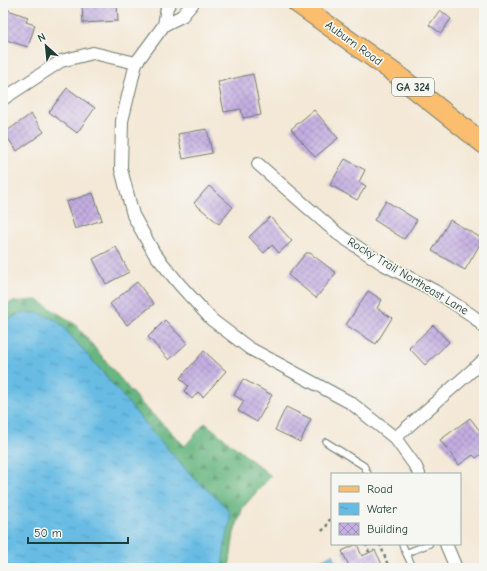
<svg xmlns="http://www.w3.org/2000/svg" width="487" height="571" font-family="'Comic Neue',sans-serif">
<defs>
<pattern id="forest-firs" width="22" height="20" patternUnits="userSpaceOnUse"><rect width="22" height="20" fill="#68b680"/><path d="M5 1l3.5 6h-7zM16 11l3.5 6h-7z" fill="#55956a"/></pattern>
<pattern id="water-ripples" width="26" height="14" patternUnits="userSpaceOnUse"><rect width="26" height="14" fill="#67bce4"/><path d="M2 4q2-2 4 0t4 0M15 11q2-2 4 0t4 0" fill="none" stroke="#549aba"/></pattern>
<pattern id="building-cross-hatch" width="8" height="8" patternUnits="userSpaceOnUse"><rect width="8" height="8" fill="#c5aee1"/><path d="M0 0l8 8M0 8l8-8" fill="none" stroke="#9f8fb7"/></pattern>
</defs>
<rect width="100%" height="100%" fill="#f6f6f2"/>
<filter id="ink" filterUnits="userSpaceOnUse"><feTurbulence type="fractalNoise" baseFrequency=".025" numOctaves="2"/><feDisplacementMap in="SourceGraphic" scale="8" xChannelSelector="R" yChannelSelector="G"/><feConvolveMatrix kernelMatrix="1 2 1 2 8 2 1 2 1" color-interpolation-filters="sRGB"/></filter>
<filter id="wash" filterUnits="userSpaceOnUse"><feTurbulence type="fractalNoise" baseFrequency=".012" numOctaves="4" result="noise"/><feDisplacementMap in="SourceGraphic" scale="16" xChannelSelector="R" yChannelSelector="G"/><feGaussianBlur stdDeviation="0.9" result="paint"/><feColorMatrix in="noise" values="0 0 0 0 0 0 0 0 0 0 0 0 0 0 0 0 0 1.4 0 .05"/><feComposite in="paint" operator="in"/></filter>
<g filter="url(#wash)">
<rect width="100%" height="100%" fill="#f4e8d6"/>
<polygon fill="url(#forest-firs)" stroke="#447a5a" points="37,300 75,324 139,401 185,446 205,423 271,476 243,507 234,533 229,568 3,568 3,306 12,302"/>
<g fill="url(#water-ripples)" stroke="#437c8c">
<polygon points="21,313 39,313 58,321 111,382 148,427 194,478 219,500 230,512 230,525 225,544 222,568 3,568 3,325 4,322"/>
<polygon points="333,554 339,568 319,568 316,562"/>
</g>
<g id="blocks">
<g fill="url(#building-cross-hatch)">
<polygon points="82,3 117,3 118,21 83,23"/>
<polygon points="5,9 28,17 26,22 35,25 28,47 3,39 3,16"/>
<polygon points="440,10 451,19 441,33 429,25"/>
<polygon points="253,74 261,115 243,118 241,109 224,112 218,82"/>
<polygon points="67,88 95,108 77,133 49,112"/>
<polygon points="314,110 338,138 315,157 291,129"/>
<polygon points="31,114 44,132 17,151 4,133"/>
<polygon points="207,129 212,153 183,159 178,134"/>
<polygon points="345,159 365,170 359,182 366,186 357,200 330,185"/>
<polygon points="209,186 233,207 219,224 194,203"/>
<polygon points="93,193 102,220 75,229 66,202"/>
<polygon points="386,201 417,220 404,239 374,220"/>
<polygon points="270,217 292,241 279,253 272,245 264,253 249,237"/>
<polygon points="450,220 483,239 465,270 432,251"/>
<polygon points="116,247 129,272 106,284 93,259"/>
<polygon points="306,253 310,253 336,273 316,298 288,275"/>
<polygon points="137,282 154,304 127,325 110,304"/>
<polygon points="368,291 382,300 377,308 392,318 376,344 346,325"/>
<polygon points="165,320 187,343 169,360 148,337"/>
<polygon points="433,325 449,342 425,365 409,348"/>
<polygon points="204,351 226,371 203,397 198,392 192,399 184,391 188,386 180,378"/>
<polygon points="243,379 272,395 257,422 238,411 244,401 234,395"/>
<polygon points="286,407 311,419 300,442 275,430"/>
<polygon points="470,418 484,436 484,452 476,458 473,455 459,465 440,440"/>
<polygon points="357,544 362,556 375,550 384,568 350,568 342,551"/>
</g>
</g>
</g>
<g filter="url(#ink)">
<use href="#blocks" fill-opacity="0" stroke="#6a796d" stroke-width="1"/>
<g fill="none" stroke-linecap="round" stroke-linejoin="round">
<defs>
<g id="service">
<polyline points="326,442 364,466 368,474"/>
<polyline points="402,544 413,568"/>
<polyline points="406,553 429,544"/>
</g>
<g id="minor">
<polyline points="170,3 167,7 164,25 136,63 122,121 121,169 133,215 154,253 180,285 212,320 249,348 351,403 395,438 416,467 419,474"/>
<polyline points="164,25 182,16 193,3"/>
<polyline points="3,99 61,61 93,53 136,63"/>
<polyline points="258,164 338,234 383,264 435,291 473,316 484,327"/>
<polyline points="395,438 484,360"/>
<polyline points="446,544 456,568"/>
</g>
<polyline id="primary" points="297,3 396,74 484,144"/>
</defs>
<use href="#service" stroke="#6a796d" stroke-width="8"/>
<use href="#minor" stroke="#6a796d" stroke-width="14"/>
<use href="#primary" stroke="#6a796d" stroke-width="21"/>
<g stroke="#6a796d" stroke-width="2.5" stroke-dasharray="3 3" stroke-linecap="butt">
<polyline points="322,531 326,527 332,515"/>
<polyline points="366,544 369,552"/>
<polyline points="380,544 389,568"/>
</g>
<use href="#service" stroke="#fff" stroke-width="6"/>
<use href="#minor" stroke="#fff" stroke-width="12"/>
<use href="#primary" stroke="#fbbd6e" stroke-width="19"/>
</g>
</g>
<g text-anchor="middle" stroke-width="3.5" stroke-linejoin="round" paint-order="stroke">
<rect fill="#f6f6f2" stroke="#60746d" stroke-width="1" x="392" y="78" width="42" height="18" rx="3"/>
<g font-size="11" font-weight="bold" fill="#1f3d34">
<text x="413" y="91">GA 324</text>
</g>
<g font-size="12" fill="#1f3d34" stroke="#f6f6f2">
<text transform="translate(354 43) rotate(36)" y="4">Auburn Road</text>
<text transform="translate(408 276) rotate(31)" y="4">Rocky Trail Northeast Lane</text>
</g>
</g>
<rect width="487" height="571" fill="none" stroke="#f6f6f2" stroke-width="16"/>
<rect x="331" y="473" width="130" height="72" fill="#f6f6f2" stroke="#a0aca6"/>
<rect x="339" y="486" width="20" height="6" fill="#fbbd6e" stroke="#a0aca6"/>
<text x="367" y="493" font-size="12" fill="#1f3d34">Road</text>
<rect x="339" y="503" width="20" height="12" fill="url(#water-ripples)" stroke="#a0aca6"/>
<text x="367" y="513" font-size="12" fill="#1f3d34">Water</text>
<rect x="339" y="523" width="20" height="12" fill="url(#building-cross-hatch)" stroke="#a0aca6"/>
<text x="367" y="533" font-size="12" fill="#1f3d34">Building</text>
<g transform="translate(46 46) rotate(333)" stroke="#f6f6f2" stroke-width="3" paint-order="stroke">
<path d="M0-3L7 15L0 10L-7 15Z" fill="#1f3d34"/>
<text y="-6" font-size="11" font-weight="bold" text-anchor="middle" fill="#1f3d34">N</text>
</g>
<path d="M28 537v6h100v-6" fill="none" stroke="#1f3d34" stroke-width="2"/>
<text x="34" y="537" font-size="12" fill="#1f3d34" stroke="#f6f6f2" stroke-width="3" paint-order="stroke">50 m</text>
</svg>
